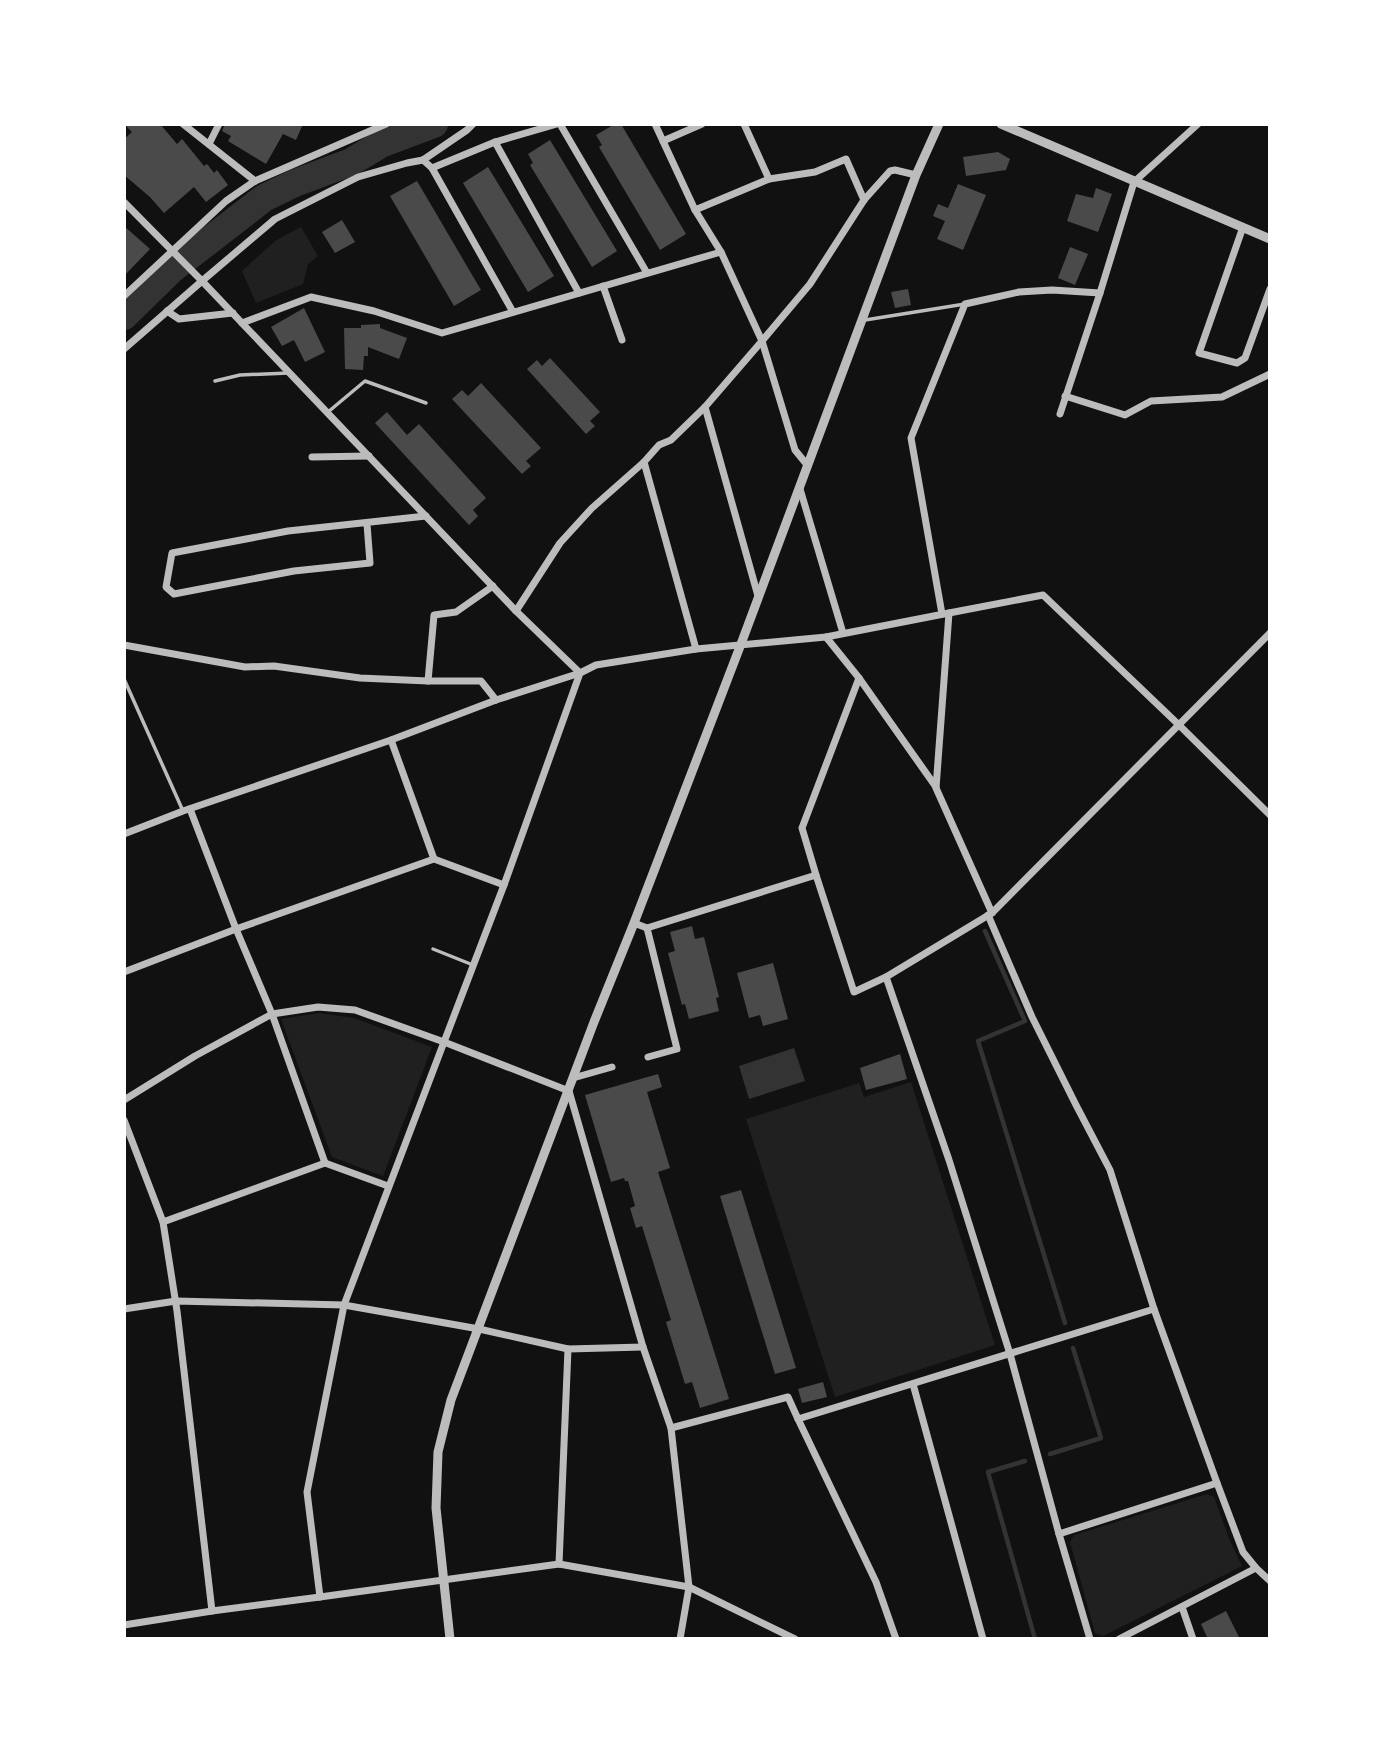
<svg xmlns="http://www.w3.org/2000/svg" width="1394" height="1763" font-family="'Archivo Narrow',sans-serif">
<rect width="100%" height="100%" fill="#111"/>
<g fill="#202020">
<polygon points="301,227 318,256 308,264 303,284 256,303 242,271 275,241"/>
<polygon points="319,1013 354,1018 432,1047 383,1176 332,1157 281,1019"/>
<polygon points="911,1082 995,1345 835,1397 746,1119 859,1083 864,1097"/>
<polygon points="1207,1494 1214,1497 1230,1541 1242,1566 1103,1636 1095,1633 1070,1542 1074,1535"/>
</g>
<polygon fill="#333" points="794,1048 805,1081 749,1099 739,1066"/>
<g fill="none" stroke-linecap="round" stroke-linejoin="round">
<g stroke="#333" stroke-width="4.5">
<polyline points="985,931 1025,1021 978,1041 1065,1323"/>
<polyline points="1050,1454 1101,1438 1073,1348"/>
<polyline points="1025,1461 988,1472 1035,1639"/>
</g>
<polyline stroke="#333" stroke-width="28" points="124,316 171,270 264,198 295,183 351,162 381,144 434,124"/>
</g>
<g fill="#4a4a4a">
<polygon points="124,124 160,124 177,144 182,139 204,166 207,164 214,173 217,170 228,185 206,202 194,187 164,213 150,197 124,175 124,139 132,132"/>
<polygon points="225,124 303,124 296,140 283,134 266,164 228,141 231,136 222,131"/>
<polygon points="615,124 621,124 686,234 660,250 599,147 602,145 596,135"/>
<polygon points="550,140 617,251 592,267 530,165 533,163 528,154"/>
<polygon points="998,152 1010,159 1006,170 966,176 963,157"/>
<polygon points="488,167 554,276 528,292 463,183"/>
<polygon points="417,181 481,290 454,306 390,196"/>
<polygon points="958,184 986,195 963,250 937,239 945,221 933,216 938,204 948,208"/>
<polygon points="1096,188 1112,194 1098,232 1067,221 1076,194 1093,198"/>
<polygon points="342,220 355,242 335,253 322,232"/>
<polygon points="124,226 150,249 124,276"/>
<polygon points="1070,247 1088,254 1075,285 1058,278"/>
<polygon points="908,289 911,305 895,308 891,292"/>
<polygon points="304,308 325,352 305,362 294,340 282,346 271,327"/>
<polygon points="380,324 380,328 407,338 399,359 368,347 368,356 364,356 363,370 345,369 344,328 361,328 361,325"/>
<polygon points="550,358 600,412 590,421 595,426 586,434 527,369 537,360 542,366"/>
<polygon points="481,383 541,448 526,461 531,466 522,474 452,399 462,390 468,396"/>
<polygon points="387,412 407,435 419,424 486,498 473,510 478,516 469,525 375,423"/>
<polygon points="692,926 695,939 704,937 719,997 716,998 719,1011 689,1019 685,1004 682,1005 668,953 675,951 670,932"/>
<polygon points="773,963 788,1019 763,1026 760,1015 749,1018 737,973"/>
<polygon points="900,1054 907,1079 866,1090 860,1068"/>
<polygon points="658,1074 662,1087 647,1092 670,1168 658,1172 729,1399 700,1408 692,1382 685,1384 666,1322 671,1320 642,1226 636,1228 630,1208 635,1206 628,1181 625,1181 624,1178 611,1182 585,1095"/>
<polygon points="741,1190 796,1368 775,1374 720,1196"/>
<polygon points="823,1382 827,1397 802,1403 798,1389"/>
<polygon points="1226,1611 1240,1639 1208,1639 1201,1624"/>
</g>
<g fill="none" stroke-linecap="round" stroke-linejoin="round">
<g stroke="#bcbcbc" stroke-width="3.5">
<polyline points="865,320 965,304"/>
<polyline points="215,381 240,375 289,373"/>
<polyline points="328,412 365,381 426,403"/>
<polyline points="124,679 183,811"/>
<polyline points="433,949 473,965"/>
</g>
<g stroke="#bcbcbc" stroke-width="7">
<polyline points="183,124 255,181"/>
<polyline points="560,124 647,273"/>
<polyline points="655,124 695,210 721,252 762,341 795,450 808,466"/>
<polyline points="744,124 769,179"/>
<polyline points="663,141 702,124"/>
<polyline points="495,142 579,293"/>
<polyline points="209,144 219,124"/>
<polyline points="423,160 432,168 513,312"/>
<polyline points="432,168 495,142 557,124"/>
<polyline points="124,202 202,281 275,219 358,177 407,163 423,160 467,130 473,124"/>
<polyline points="695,210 769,179 815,172 846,159 864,200"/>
<polyline points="1243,227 1199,353 1237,363 1245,358 1270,289"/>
<polyline points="603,286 622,340"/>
<polyline points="124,296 226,201 255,181 386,124"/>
<polyline points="167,311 179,319 233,313"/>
<polyline points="242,323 311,297 374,311 442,333 721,252"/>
<polyline points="124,349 202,281 516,611 580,673 496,700 391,740 183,811 124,834"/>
<polyline points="1065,396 1125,415 1151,401 1222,397 1270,374"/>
<polyline points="705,407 758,596"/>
<polyline points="1060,414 1100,293 1134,182 1198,124"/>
<polyline points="312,457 369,456"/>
<polyline points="644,462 696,649"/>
<polyline points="800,489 843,633"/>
<polyline points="367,524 370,563 294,571 174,594 166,587 172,553 288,531 426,516"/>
<polyline points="516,611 560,543 592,508 644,462 659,445 671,440 705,407 762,341 810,284 864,200 890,171 895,170 916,175"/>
<polyline points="949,613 826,637 696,649 596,665 580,673 504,885 444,1042 569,1091 643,1347 671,1428 788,1397 798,1419 1154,1309"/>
<polyline points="942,614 911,438 965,304 1019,292 1052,290 1100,293"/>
<polyline points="826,637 859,678"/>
<polyline points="124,645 245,667 274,666 360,678 428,681 481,681 496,700"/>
<polyline points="428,681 434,615 456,612 493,586"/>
<polyline points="391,740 434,859"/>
<polyline points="190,809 236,929 272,1014 325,1163"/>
<polyline points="816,875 802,828 859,678 936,787"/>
<polyline points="992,913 936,788 949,613 1043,595 1179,725 1270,815"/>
<polyline points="988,915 1032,1017 1076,1105 1110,1170 1154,1309 1217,1483 1243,1552 1256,1568 1270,1581"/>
<polyline points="634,923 647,928 816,875 854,992 886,977 992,913 1270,633"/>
<polyline points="647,928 677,1049 648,1057"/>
<polyline points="124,972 236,929 434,859 504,885"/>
<polyline points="886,977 949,1160 1010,1354 1059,1534 1090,1639"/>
<polyline points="573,1078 612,1067"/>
<polyline points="124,1100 195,1056 272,1014 318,1007 355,1010 444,1042 344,1305 307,1492 320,1597 559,1564 689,1587 795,1639"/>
<polyline points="124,1120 163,1222"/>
<polyline points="124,1309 176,1301 344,1305 479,1329 568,1349 643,1347"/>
<polyline points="913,1384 983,1639"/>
<polyline points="798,1419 876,1582 896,1639"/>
<polyline points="671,1428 689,1587 680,1639"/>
<polyline points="1059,1534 1217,1483"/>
<polyline points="559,1564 568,1349"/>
<polyline points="1182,1607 1193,1639"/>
<polyline points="212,1611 177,1311 163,1222 325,1163 388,1186"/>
<polyline points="124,1625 212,1611 320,1597"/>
<polyline points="1119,1639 1256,1568"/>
</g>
<g stroke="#bcbcbc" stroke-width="9">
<polyline points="1001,124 1270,239"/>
<polyline points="450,1639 436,1508 438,1452 451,1400 594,1022 634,923 741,644 916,175 939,124"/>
</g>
</g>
<rect width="1394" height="1763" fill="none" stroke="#ffffff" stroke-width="252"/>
</svg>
